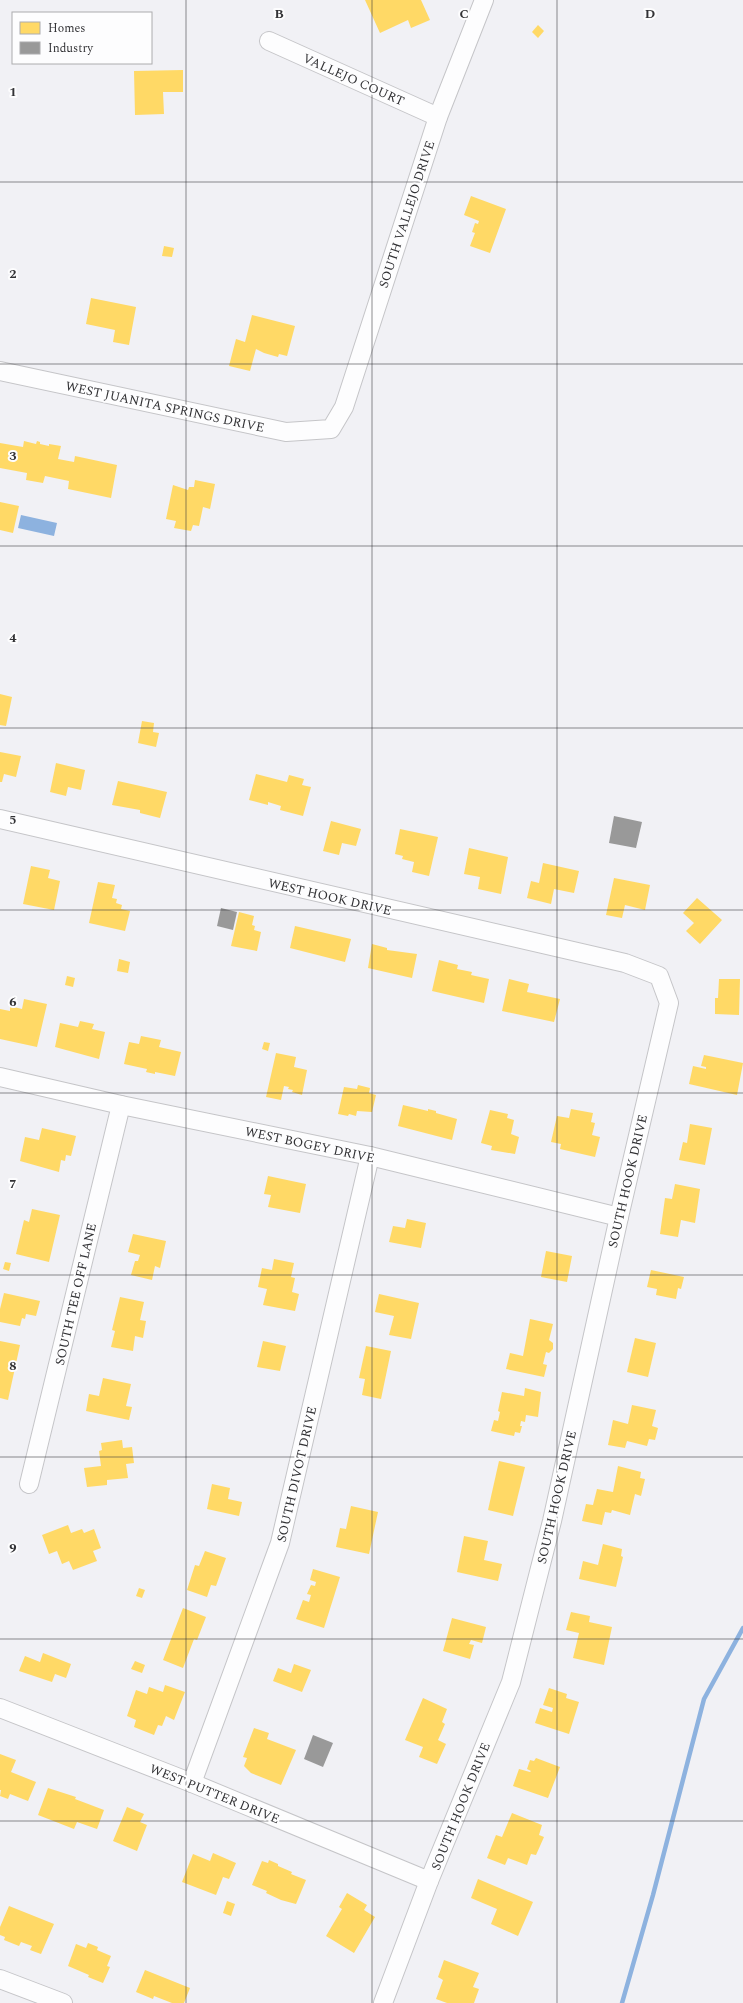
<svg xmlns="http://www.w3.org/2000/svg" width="743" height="2003" font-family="Spectral,serif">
<rect width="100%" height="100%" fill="#f1f1f5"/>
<polygon fill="#8db2df" points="21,515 57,523 54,536 18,528"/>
<g fill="#ffd966">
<polygon points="365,0 421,0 430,20 411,28 408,20 380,33"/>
<polygon points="538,25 544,31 538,38 532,32"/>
<polygon points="183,70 183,92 163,92 164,114 135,115 134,71"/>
<polygon points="471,196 506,209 490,253 470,246 475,233 472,232 475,223 478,224 479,221 464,215"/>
<polygon points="164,246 174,248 172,257 162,256"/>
<polygon points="91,298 136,307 129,345 113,342 115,330 86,324"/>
<polygon points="252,315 295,326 287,356 279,354 278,357 264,353 256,349 250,371 229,366 236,339 245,342"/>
<polygon points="24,441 36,444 37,441 40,442 40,444 49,446 49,444 61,446 58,459 74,462 75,456 117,465 111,498 68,489 69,481 45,476 43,483 26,480 27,473 0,468 0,443 23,447"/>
<polygon points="195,480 215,484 210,509 203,507 199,526 193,525 191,531 174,528 176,521 166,519 173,485 188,490 189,487 194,487"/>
<polygon points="0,502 19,506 13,533 0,530"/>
<polygon points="0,694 12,697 6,726 0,725"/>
<polygon points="142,721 154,723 153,732 159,733 156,747 138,743"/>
<polygon points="0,752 21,756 16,777 4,774 2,782 0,782"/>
<polygon points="56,763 85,770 81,790 68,787 66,796 50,792"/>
<polygon points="256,774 287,782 289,775 304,779 302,785 311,787 303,816 280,810 281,806 268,802 268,805 249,800"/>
<polygon points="118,781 167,792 160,818 140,813 140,810 112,805"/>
<polygon points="331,821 361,829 356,846 342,843 339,855 323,851"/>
<polygon points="400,829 438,837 429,876 412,872 414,862 402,859 403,856 395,854"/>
<polygon points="469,848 508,857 501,894 478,889 480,877 464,874"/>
<polygon points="543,863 579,871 574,893 554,889 551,904 527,898 531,881 539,883"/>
<polygon points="31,866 50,870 48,878 60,881 54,910 23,904"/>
<polygon points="614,878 650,885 645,910 625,905 622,918 606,915"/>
<polygon points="98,882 115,885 112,898 117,899 116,903 122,905 121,909 130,911 125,931 89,923"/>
<polygon points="697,898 722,920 700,944 686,931 694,923 683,913"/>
<polygon points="239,912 254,916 252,925 255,926 254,930 261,932 257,951 231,946"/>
<polygon points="295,926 351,939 345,962 290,948"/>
<polygon points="372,944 387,948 387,950 417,954 412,978 368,968"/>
<polygon points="119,959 130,962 128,973 117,971"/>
<polygon points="439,960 458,965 457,969 472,972 471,975 489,979 484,1003 432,991"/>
<polygon points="67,976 75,978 73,987 65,985"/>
<polygon points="509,979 529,984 527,992 560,999 554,1022 502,1011"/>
<polygon points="719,979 740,979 739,1015 715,1014 715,998 718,998"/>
<polygon points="24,999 47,1004 37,1047 0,1039 0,1009 10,1011 10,1006 22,1009"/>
<polygon points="80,1021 94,1024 92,1029 105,1032 99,1059 55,1047 60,1023 78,1027"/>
<polygon points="141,1036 161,1040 159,1047 181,1052 175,1076 155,1072 155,1074 146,1072 147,1069 124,1064 129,1042 139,1044"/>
<polygon points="264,1042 270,1043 268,1051 262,1049"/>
<polygon points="276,1053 296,1057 294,1067 307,1070 302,1095 292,1092 293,1090 288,1089 289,1087 284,1086 281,1100 266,1097"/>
<polygon points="704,1055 743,1063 737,1095 689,1084 693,1066 706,1069 706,1067 701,1066"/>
<polygon points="358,1085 370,1088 369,1093 376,1095 372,1112 357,1111 356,1116 349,1114 348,1116 338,1114 344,1087 357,1089"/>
<polygon points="403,1105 428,1111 428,1109 436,1111 436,1113 457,1119 452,1140 398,1126"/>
<polygon points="571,1109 593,1113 591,1122 595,1123 592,1135 600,1137 595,1157 560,1149 561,1144 551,1142 557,1116 569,1118"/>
<polygon points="490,1110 508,1114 507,1118 514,1120 511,1134 519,1137 515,1154 491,1150 492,1146 481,1143"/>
<polygon points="690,1124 712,1128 705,1165 679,1160 683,1142 687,1143"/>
<polygon points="42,1128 76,1136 71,1156 66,1155 65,1161 61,1160 59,1172 20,1161 25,1137 39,1140"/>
<polygon points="268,1176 306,1184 300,1213 268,1207 271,1195 264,1194"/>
<polygon points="675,1184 700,1189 695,1223 681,1220 678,1237 660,1234 665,1198 672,1199"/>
<polygon points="32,1209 60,1215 49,1262 16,1254 24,1220 29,1222"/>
<polygon points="407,1219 426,1223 421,1248 389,1242 393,1226 405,1228"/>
<polygon points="133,1234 166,1241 160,1268 155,1266 152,1280 131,1275 135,1261 138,1261 140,1255 128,1252"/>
<polygon points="546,1251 572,1256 567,1282 541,1277"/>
<polygon points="274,1259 294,1263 291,1277 295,1278 292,1292 299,1294 295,1311 263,1305 267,1289 258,1287 262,1268 272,1270"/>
<polygon points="5,1262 11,1263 9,1271 3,1269"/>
<polygon points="651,1270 684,1277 681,1289 678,1288 676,1299 656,1295 657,1289 647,1287"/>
<polygon points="4,1293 40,1301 36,1316 26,1314 25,1319 22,1318 20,1326 0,1322 0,1309"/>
<polygon points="379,1294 419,1303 411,1339 389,1335 394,1316 375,1312"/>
<polygon points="120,1297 144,1302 140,1320 146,1321 143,1338 135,1336 133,1351 111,1347 115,1331 112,1330"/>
<polygon points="530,1319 553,1324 549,1340 553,1343 553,1349 549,1353 546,1352 543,1364 547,1365 544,1377 506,1369 510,1353 523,1356"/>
<polygon points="635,1338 656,1343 648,1377 627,1372"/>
<polygon points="0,1341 20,1345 8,1400 0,1398"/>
<polygon points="263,1341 286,1346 280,1371 257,1367"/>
<polygon points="366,1346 391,1351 381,1399 362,1395 365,1379 359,1378"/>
<polygon points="103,1378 131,1384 126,1406 132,1407 129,1420 86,1411 89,1394 99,1396"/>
<polygon points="525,1388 541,1392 538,1417 526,1415 525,1422 521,1421 520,1426 522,1426 520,1433 515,1432 514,1436 491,1431 494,1420 498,1421 500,1412 498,1411 502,1392 524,1396"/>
<polygon points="632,1405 656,1410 652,1426 658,1428 655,1440 649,1439 647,1446 627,1441 625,1448 608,1445 613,1420 628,1424"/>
<polygon points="122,1440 123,1448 132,1447 134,1463 126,1464 128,1478 107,1480 107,1485 87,1487 84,1468 101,1466 99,1451 102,1450 101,1443"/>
<polygon points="499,1461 525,1467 513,1516 488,1510"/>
<polygon points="618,1466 641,1472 640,1478 645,1479 641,1496 635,1494 630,1515 612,1510 611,1513 605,1512 602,1525 582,1521 586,1504 593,1505 597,1489 613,1492"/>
<polygon points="212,1484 230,1488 228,1499 242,1502 239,1516 207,1509"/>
<polygon points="351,1506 378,1512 369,1554 336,1547 340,1528 346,1529"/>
<polygon points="68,1525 71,1533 82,1529 84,1533 94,1529 101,1548 93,1551 97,1561 73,1570 69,1561 62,1564 57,1551 49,1554 42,1535"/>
<polygon points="464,1536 488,1541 484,1560 502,1564 498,1581 457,1572"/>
<polygon points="603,1544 622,1549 621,1556 623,1557 616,1587 579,1579 583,1561 598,1565"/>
<polygon points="205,1551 226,1558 216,1586 211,1585 207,1597 187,1590 195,1565 199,1566"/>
<polygon points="313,1569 340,1577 324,1628 296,1619 303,1600 309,1602 311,1595 307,1594 311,1585 315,1586 316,1582 310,1580"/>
<polygon points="139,1588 145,1590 142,1598 136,1596"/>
<polygon points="183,1608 206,1617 197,1640 194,1639 183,1668 163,1660"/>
<polygon points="571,1612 590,1616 589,1622 612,1627 604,1665 573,1658 579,1633 566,1630"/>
<polygon points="452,1618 486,1627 482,1643 471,1640 469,1644 474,1645 470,1659 443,1651"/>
<polygon points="43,1653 71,1664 66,1678 55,1674 52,1682 19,1671 25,1656 40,1662"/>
<polygon points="135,1661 145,1665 142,1673 131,1669"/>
<polygon points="294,1664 311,1670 302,1692 273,1681 278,1668 291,1673"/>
<polygon points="165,1685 185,1692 174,1720 166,1716 162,1726 158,1725 154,1735 134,1727 136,1720 127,1716 136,1690 147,1694 149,1687 163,1692"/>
<polygon points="549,1688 567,1694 566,1698 579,1702 569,1734 535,1723 540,1708 552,1712 553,1708 543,1705"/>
<polygon points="423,1698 447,1709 442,1722 445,1724 438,1740 446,1744 437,1764 419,1757 423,1747 405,1740"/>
<polygon points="254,1728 269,1733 267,1739 296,1750 281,1785 251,1773 244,1766 247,1758 243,1757"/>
<polygon points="0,1754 16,1760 11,1772 36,1782 28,1801 10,1794 8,1799 0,1796 1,1790 0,1790"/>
<polygon points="536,1758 560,1767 548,1798 513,1786 519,1769 530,1772 531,1771 527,1769 530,1760 534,1761"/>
<polygon points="48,1788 76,1797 75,1799 104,1810 97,1829 77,1822 74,1829 38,1815"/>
<polygon points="127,1807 144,1814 140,1822 147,1825 137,1851 113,1841"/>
<polygon points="512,1813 542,1825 539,1835 544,1837 536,1855 531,1854 527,1865 508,1858 505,1865 487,1858 496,1835 502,1837"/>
<polygon points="213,1853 236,1863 229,1879 223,1877 216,1895 182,1882 193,1854 210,1861"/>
<polygon points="269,1860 278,1864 278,1866 292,1872 291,1874 306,1880 296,1904 281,1900 266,1893 267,1891 252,1885 262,1861 268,1863"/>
<polygon points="478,1879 533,1902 518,1936 491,1924 497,1909 471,1898"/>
<polygon points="347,1893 367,1905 364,1910 375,1917 354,1953 326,1936 342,1909 339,1907"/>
<polygon points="227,1901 235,1904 231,1916 223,1913"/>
<polygon points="9,1906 54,1924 41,1954 30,1950 32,1946 21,1942 19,1946 4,1940 5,1937 0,1935 0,1927"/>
<polygon points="88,1943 98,1947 97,1950 111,1956 107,1966 110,1967 103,1983 88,1977 89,1975 68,1966 76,1944 86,1948"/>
<polygon points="444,1960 479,1973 473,1987 479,1989 474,2003 447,2003 436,1999 443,1980 438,1977"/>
<polygon points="145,1970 190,1988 184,2003 172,2003 154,1996 153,1999 136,1992"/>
</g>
<g fill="#999">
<polygon points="614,816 642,822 636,848 609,843"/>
<polygon points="221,908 237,912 233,930 217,926"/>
<polygon points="313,1735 333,1743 323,1767 304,1759"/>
</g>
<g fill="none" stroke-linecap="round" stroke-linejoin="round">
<polyline stroke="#8db2df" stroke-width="4.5" points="622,2003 653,1895 704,1699 743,1628"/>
<defs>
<g id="minor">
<polyline points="269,41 438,117"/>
<polyline points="0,371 286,432 331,429 344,407 438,117 484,0"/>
<polyline points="0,819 625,963 659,976 669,1003 619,1217 552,1521 511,1682 429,1881 383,2003"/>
<polyline points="0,1077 121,1105 370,1156 619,1217"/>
<polyline points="29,1484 121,1105"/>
<polyline points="0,1708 192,1783 429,1881"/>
<polyline points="192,1783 280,1543 370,1156"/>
<polyline points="0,1979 63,2003"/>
</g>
</defs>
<use href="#minor" stroke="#c5c5c8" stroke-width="20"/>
<use href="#minor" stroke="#fdfdfe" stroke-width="18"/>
</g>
<path fill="none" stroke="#323235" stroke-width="1" stroke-opacity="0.55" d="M186 0V2003M372 0V2003M557 0V2003M0 182H743M0 364H743M0 546H743M0 728H743M0 910H743M0 1093H743M0 1275H743M0 1457H743M0 1639H743M0 1821H743"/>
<g text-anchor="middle" stroke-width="4" stroke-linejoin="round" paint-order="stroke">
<g font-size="13" fill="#323235" stroke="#fdfdfe">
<text transform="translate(354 79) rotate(24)" y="5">VALLEJO COURT</text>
<text transform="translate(406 214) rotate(-72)" y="5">SOUTH VALLEJO DRIVE</text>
<text transform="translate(165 406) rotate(12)" y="5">WEST JUANITA SPRINGS DRIVE</text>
<text transform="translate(330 896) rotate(13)" y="5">WEST HOOK DRIVE</text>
<text transform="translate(310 1144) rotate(12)" y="5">WEST BOGEY DRIVE</text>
<text transform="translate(627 1181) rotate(-77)" y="5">SOUTH HOOK DRIVE</text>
<text transform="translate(75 1294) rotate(-77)" y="5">SOUTH TEE OFF LANE</text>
<text transform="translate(296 1474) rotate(-77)" y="5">SOUTH DIVOT DRIVE</text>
<text transform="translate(556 1497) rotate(-77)" y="5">SOUTH HOOK DRIVE</text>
<text transform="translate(215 1793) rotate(22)" y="5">WEST PUTTER DRIVE</text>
<text transform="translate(460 1806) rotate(-68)" y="5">SOUTH HOOK DRIVE</text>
</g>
</g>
<g font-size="13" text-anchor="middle" font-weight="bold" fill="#323235" stroke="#fdfdfe" stroke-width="4" stroke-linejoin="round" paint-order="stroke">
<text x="279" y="18">B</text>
<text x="464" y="18">C</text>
<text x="650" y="18">D</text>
<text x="13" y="96">1</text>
<text x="13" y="278">2</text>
<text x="13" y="460">3</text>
<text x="13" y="642">4</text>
<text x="13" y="824">5</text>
<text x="13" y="1006">6</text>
<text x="13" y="1188">7</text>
<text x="13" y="1370">8</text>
<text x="13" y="1552">9</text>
</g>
<rect x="12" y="12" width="140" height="52" fill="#fdfdfe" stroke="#acacae"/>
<rect x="20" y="22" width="20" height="12" fill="#ffd966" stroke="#acacae"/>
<text x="48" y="32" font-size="12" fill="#323235">Homes</text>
<rect x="20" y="42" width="20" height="12" fill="#999999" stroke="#acacae"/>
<text x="48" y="52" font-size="12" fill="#323235">Industry</text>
</svg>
